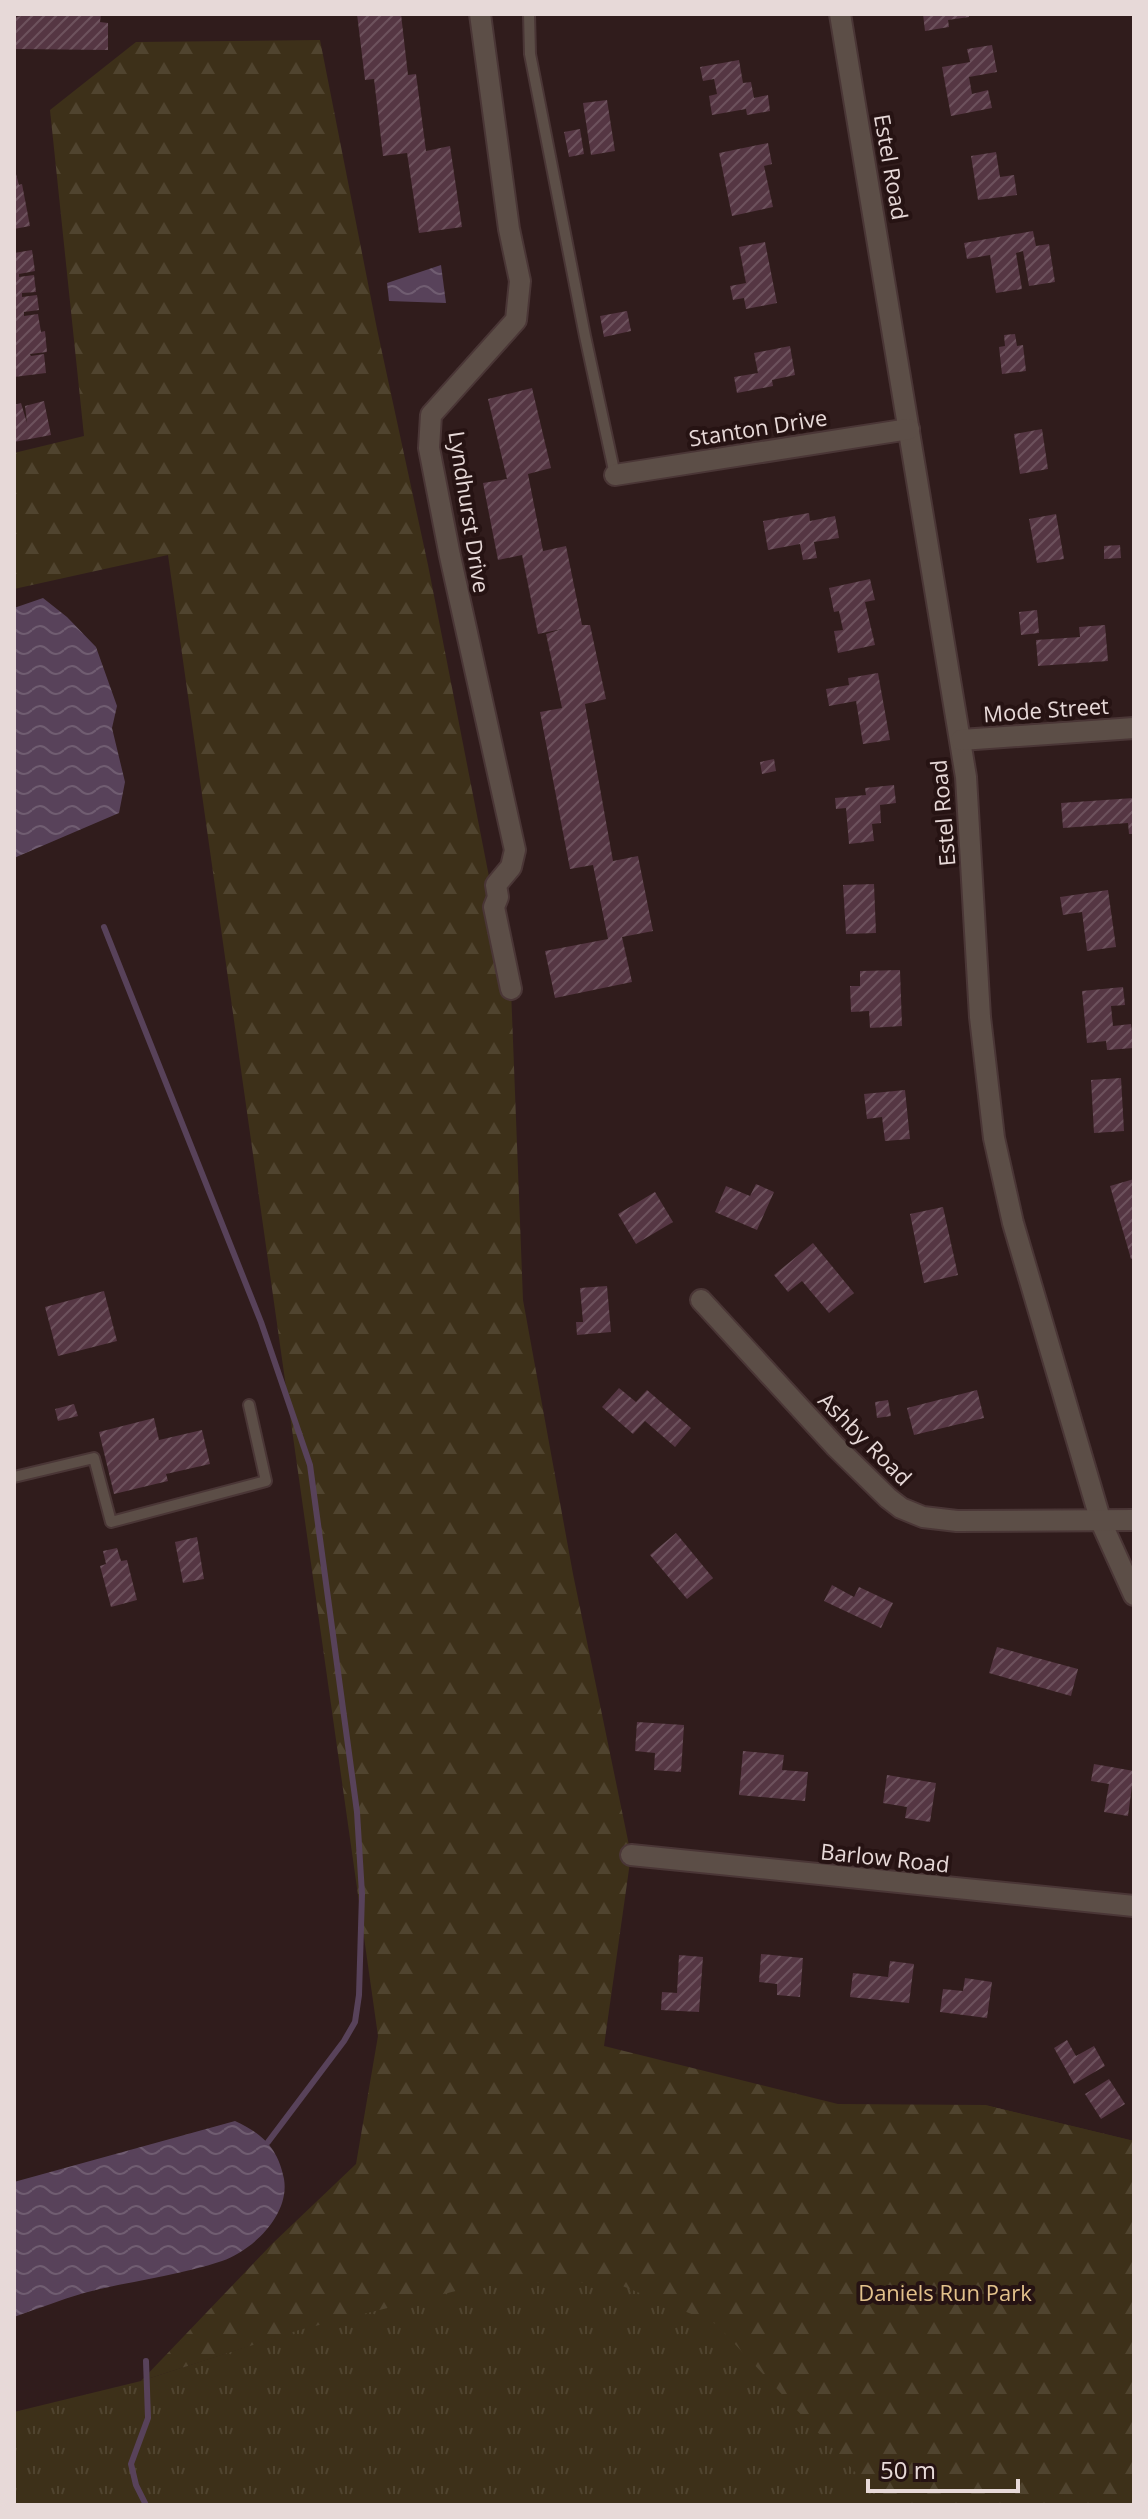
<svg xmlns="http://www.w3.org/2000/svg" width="1148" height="2519" font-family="'Open Sans',sans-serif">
<defs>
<pattern id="grass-tufts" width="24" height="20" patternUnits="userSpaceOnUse" patternTransform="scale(2)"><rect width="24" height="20" fill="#3d3019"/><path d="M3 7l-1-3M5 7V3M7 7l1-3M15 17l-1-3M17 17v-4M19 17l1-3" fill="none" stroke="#50442f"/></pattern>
<pattern id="forest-firs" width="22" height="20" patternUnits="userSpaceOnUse" patternTransform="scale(2)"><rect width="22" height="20" fill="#3d3019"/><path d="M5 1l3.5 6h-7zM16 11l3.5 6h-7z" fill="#50442f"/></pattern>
<pattern id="water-waves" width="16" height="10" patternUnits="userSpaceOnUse" patternTransform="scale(2)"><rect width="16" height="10" fill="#58425a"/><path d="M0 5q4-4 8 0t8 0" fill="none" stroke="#705d71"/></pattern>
<pattern id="building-hatch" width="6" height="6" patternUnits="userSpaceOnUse" patternTransform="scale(2)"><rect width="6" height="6" fill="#553643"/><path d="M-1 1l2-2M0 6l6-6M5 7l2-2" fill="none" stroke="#6d525d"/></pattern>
</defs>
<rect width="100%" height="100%" fill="#301c1c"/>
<polygon fill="url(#grass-tufts)" points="985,2105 1134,2141 1134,2505 14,2505 14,2412 141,2381"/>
<polygon fill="url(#forest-firs)" points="320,40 377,329 428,565 511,989 523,1300 573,1574 631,1855 604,2046 838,2104 985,2105 1134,2141 1134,2505 886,2505 716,2324 615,2283 492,2282 299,2330 141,2381 273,2243 356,2164 378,2036 168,555 14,589 14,453 84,436 50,110 136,42"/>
<g fill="url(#water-waves)">
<polygon points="441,265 446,303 389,301 387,283"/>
<polygon points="43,598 67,617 96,647 117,706 112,728 125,782 119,813 14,858 14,608"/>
<path d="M235 2121C263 2134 278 2148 284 2179 290 2215 253 2250 222 2261 178 2276 129 2281 84 2293 60 2300 37 2309 14 2317V2182Z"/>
</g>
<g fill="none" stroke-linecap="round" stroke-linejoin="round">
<g stroke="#58425a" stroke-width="6">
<polyline points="104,927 261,1322 310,1465 357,1812 362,1894 359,1995 355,2022 344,2041 268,2142"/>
<polyline points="146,2505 136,2485 131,2464 148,2418 146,2361"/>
</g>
</g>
<g fill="url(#building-hatch)">
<polygon points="21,14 101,14 100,22 108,23 108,50 14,49 14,17 22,16"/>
<polygon points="357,14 401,14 408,75 416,74 426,151 450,146 462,227 419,233 407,153 383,156 374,79 365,80"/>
<polygon points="923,14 969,14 969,17 948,20 949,27 925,31"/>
<polygon points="992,45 997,72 969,77 972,94 988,90 992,108 951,116 942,67 970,62 967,49"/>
<polygon points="739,60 743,83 751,82 754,98 768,95 770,111 747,115 746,109 712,115 709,96 717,94 714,79 703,81 700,67"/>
<polygon points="607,100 615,151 591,155 583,103"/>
<polygon points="580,129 584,154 569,157 564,132"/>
<polygon points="768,143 772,164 764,166 773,207 732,216 719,153"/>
<polygon points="996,152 1000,177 1014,175 1017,195 978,200 971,156"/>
<polygon points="14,167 19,185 22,184 30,226 14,229"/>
<polygon points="1033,231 1036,246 1049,244 1055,282 1029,286 1023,251 1016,253 1022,289 996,293 990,255 967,259 964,243"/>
<polygon points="765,242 777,303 746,309 744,298 733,300 730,286 746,283 739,247"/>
<polygon points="32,250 35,271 19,274 19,277 34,275 36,292 22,293 22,297 37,295 39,310 24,312 24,316 38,314 41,332 45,331 47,352 30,354 31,356 44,354 46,373 14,377 14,253"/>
<polygon points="627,311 631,331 604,337 600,316"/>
<polygon points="1015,334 1017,346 1023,345 1026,371 1002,374 999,347 1005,346 1004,335"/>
<polygon points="790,346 795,375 772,380 773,386 737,393 734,377 758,373 754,353"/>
<polygon points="532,388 551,468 528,474 543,551 566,546 582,625 590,625 606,699 585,704 613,861 638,856 653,931 622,937 632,982 555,998 545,951 608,939 593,865 570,869 540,712 562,708 546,634 562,629 538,634 522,555 498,560 483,483 507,479 488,399"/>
<polygon points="44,401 51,435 14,442 14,405 21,403 27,423 25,406"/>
<polygon points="1042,429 1048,469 1020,474 1014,434"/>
<polygon points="809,513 810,521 835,516 839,538 814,542 817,558 803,560 800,544 768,550 763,521"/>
<polygon points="1056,514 1064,559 1037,563 1029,519"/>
<polygon points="1120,545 1121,558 1104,559 1104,546"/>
<polygon points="870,579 875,600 865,602 875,645 838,653 834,631 843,630 839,611 834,612 829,588"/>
<polygon points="1037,610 1039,633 1021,635 1019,612"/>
<polygon points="1105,625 1108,661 1038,666 1036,640 1080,637 1079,627"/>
<polygon points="878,673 890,740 863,744 856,701 829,706 826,689 849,685 848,678"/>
<polygon points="774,759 776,771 762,774 760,762"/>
<polygon points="894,785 896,803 880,805 881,823 872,824 874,841 849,844 846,808 836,809 835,798 866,795 865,788"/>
<polygon points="1134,798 1134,834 1129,834 1128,823 1063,828 1061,803"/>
<polygon points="874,884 876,933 846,934 843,885"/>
<polygon points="1108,890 1116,947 1087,951 1082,912 1063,915 1060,897"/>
<polygon points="900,970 902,1026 870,1028 869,1011 851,1012 850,986 860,986 860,971"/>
<polygon points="1123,987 1125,1005 1111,1006 1113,1026 1131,1024 1134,1048 1107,1050 1106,1041 1087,1043 1082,991"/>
<polygon points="1121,1078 1124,1131 1094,1133 1091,1080"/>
<polygon points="905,1090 910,1139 885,1141 882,1117 867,1119 864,1094"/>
<polygon points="1134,1179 1134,1259 1131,1259 1110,1186"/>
<polygon points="756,1184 774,1192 757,1230 715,1212 726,1186 750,1196"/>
<polygon points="655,1192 673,1222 636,1244 618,1214"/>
<polygon points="943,1207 958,1275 924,1283 910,1214"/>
<polygon points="813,1243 854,1293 829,1313 802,1281 788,1292 774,1275"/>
<polygon points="607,1286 611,1332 577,1335 576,1322 583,1322 580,1288"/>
<polygon points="104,1291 117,1341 58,1356 45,1307"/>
<polygon points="619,1388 636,1402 647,1390 691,1428 675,1447 645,1421 633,1434 602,1407"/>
<polygon points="977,1390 984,1418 914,1435 907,1408"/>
<polygon points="888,1400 891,1416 877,1418 875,1402"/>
<polygon points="74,1404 78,1416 58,1421 55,1409"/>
<polygon points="154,1418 159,1440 202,1430 210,1464 166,1474 168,1481 114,1494 99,1432"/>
<polygon points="676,1533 713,1578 687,1599 650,1555"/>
<polygon points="197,1537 204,1579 183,1583 175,1542"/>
<polygon points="117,1548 121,1561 127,1560 137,1600 111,1607 100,1566 106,1564 103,1551"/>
<polygon points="832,1585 854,1597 859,1587 893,1603 881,1628 824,1601"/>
<polygon points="997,1647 1078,1669 1071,1696 989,1673"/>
<polygon points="637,1722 684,1725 681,1772 654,1770 655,1753 635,1751"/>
<polygon points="743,1751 784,1755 782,1770 808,1772 805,1801 739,1795"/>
<polygon points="1094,1764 1134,1771 1128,1816 1104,1812 1109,1784 1091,1781"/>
<polygon points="887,1775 936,1783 930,1822 905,1818 907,1807 883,1803"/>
<polygon points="761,1954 803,1958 800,1997 777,1995 777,1984 759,1982"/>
<polygon points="679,1955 703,1957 699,2012 661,2010 662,1992 677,1993"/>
<polygon points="890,1961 914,1964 909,2003 850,1997 853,1973 888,1977"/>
<polygon points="965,1978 992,1982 987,2018 940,2012 943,1989 963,1991"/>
<polygon points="1067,2040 1076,2056 1094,2046 1105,2066 1074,2084 1054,2048"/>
<polygon points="1109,2079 1125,2104 1101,2119 1085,2094"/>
</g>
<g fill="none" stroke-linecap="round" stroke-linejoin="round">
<defs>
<g id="service">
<polyline points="529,14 530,54 585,336 615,475"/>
<polyline points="14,1477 94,1458 111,1522 266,1481 249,1405"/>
</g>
<g id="minor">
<polyline points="480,14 509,229 520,281 516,320 431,415 429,448 450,556 515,850 511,867 496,885 498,897 494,907 511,989"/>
<polyline points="840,14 966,777 980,1017 994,1138 1013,1223 1101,1522 1134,1595"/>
<polyline points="615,475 909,429"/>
<polyline points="961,740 1134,728"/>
<polyline points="701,1300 835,1446 888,1498 901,1508 923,1517 957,1521 1134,1520"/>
<polyline points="631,1855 1134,1906"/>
</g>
</defs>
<use href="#service" stroke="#4a3636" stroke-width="14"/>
<use href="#minor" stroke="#4a3636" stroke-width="24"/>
<use href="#service" stroke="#5c4e47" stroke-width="10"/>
<use href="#minor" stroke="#5c4e47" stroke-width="20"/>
</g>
<g text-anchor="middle" stroke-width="8" stroke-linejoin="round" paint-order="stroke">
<g font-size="22" fill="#e7d9d8" stroke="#261313">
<text transform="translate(891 167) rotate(80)" y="8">Estel Road</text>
<text transform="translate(758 428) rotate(-9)" y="8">Stanton Drive</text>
<text transform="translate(469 512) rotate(81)" y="8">Lyndhurst Drive</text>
<text transform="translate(1046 710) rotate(-4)" y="8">Mode Street</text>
<text transform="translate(943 813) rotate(-95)" y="8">Estel Road</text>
<text transform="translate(865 1439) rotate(45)" y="8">Ashby Road</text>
<text transform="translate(885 1858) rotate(6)" y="8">Barlow Road</text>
</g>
<g font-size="22" fill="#e3c28c" stroke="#261313">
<text x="945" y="2301">Daniels Run Park</text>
</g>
</g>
<rect width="1148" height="2519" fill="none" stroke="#e7d9d8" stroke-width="32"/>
<path d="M868 2479v12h150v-12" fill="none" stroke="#e7d9d8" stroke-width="4"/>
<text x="880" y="2479" font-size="24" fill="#e7d9d8" stroke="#261313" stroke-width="6" paint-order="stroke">50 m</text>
</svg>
